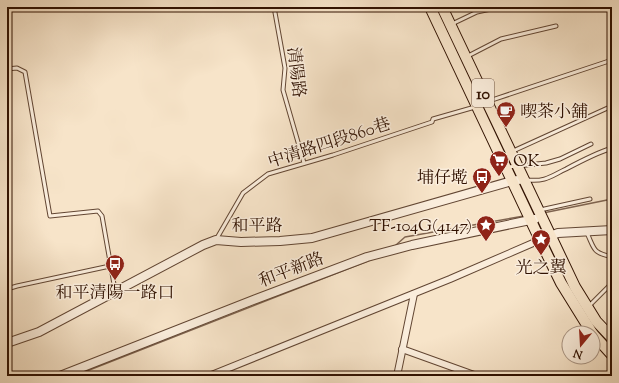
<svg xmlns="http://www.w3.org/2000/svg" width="619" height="383" font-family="'Sorts Mill Goudy','Noto Serif TC',serif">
<rect width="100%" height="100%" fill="#f7e4c9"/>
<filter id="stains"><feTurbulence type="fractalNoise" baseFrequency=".005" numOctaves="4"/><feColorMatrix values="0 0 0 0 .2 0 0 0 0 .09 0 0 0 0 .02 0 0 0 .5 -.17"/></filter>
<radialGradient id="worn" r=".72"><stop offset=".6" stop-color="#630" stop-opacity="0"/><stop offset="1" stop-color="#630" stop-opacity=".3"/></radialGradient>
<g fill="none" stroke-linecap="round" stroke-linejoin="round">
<g stroke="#7f6450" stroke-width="1.5">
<polyline points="543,213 612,199"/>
<polyline points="396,245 405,237 524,216"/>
<polyline points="74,376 373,259"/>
</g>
<defs>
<g id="service">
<polyline points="274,7 285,68 283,90 304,163"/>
<polyline points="452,24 477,12 500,7"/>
<polyline points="468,56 501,39 556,26"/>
<polyline points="7,69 17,68 25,72 50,216 98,211 102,216 115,290"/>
<polyline points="489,101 612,60"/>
<polyline points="502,156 612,106"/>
<polyline points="507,167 546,163 560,159 591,144"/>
<path d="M527 180C546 182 551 176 566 169 581 161 596 153 612 148"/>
<polyline points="540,210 590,199"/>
<path d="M587 233C595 250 592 252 612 257"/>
<polyline points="217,238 243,193 268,174 333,155 432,122 433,119 475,107"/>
<polyline points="7,289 17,286 110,266"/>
<polyline points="589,306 612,283"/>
</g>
<g id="minor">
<polyline points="402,349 477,376"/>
<polyline points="209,376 450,279 540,240"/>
<polyline points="397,376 414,294"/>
</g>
<g id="tertiary">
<polyline points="540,240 558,233 612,230"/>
<polyline points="7,343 39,332 203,245 216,240 241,242 280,241 312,238 512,181 524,179"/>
<polyline points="60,376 256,299 367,257 412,245 535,219"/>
</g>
<g id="primary">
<polyline points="430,7 540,240 561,283 592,333"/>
<polyline points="442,7 575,287 596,321 612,338"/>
<polyline points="593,334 612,355"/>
</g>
</defs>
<use href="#service" stroke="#624633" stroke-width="5"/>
<use href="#minor" stroke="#624633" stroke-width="8"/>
<use href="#tertiary" stroke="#624633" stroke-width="10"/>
<use href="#primary" stroke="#301101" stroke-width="12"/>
<use href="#service" stroke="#faeddc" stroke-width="3"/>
<use href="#minor" stroke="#faeddc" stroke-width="6"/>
<use href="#tertiary" stroke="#faeddc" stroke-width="8"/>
<use href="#primary" stroke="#f7e4c9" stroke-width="10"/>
</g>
<defs>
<symbol id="cafe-pin" viewBox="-11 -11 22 30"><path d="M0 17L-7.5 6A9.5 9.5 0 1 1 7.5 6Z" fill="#8f2418" stroke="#faeddc"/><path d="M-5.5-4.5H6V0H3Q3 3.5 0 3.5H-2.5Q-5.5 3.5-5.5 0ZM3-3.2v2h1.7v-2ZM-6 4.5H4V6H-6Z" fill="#fff"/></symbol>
<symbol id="supermarket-pin" viewBox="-11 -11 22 30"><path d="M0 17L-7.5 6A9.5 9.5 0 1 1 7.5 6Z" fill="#8f2418" stroke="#faeddc"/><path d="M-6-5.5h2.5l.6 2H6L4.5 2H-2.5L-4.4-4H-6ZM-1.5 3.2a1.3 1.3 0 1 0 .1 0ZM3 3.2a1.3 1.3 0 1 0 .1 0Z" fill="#fff"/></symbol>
<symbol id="bus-pin" viewBox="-11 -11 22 30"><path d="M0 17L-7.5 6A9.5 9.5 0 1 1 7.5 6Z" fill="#8f2418" stroke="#faeddc"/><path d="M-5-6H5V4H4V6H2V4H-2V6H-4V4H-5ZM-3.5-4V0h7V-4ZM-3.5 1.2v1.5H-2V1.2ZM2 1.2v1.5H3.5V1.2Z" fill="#fff"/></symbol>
<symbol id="sight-pin" viewBox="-11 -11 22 30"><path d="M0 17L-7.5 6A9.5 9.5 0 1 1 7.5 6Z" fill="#8f2418" stroke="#faeddc"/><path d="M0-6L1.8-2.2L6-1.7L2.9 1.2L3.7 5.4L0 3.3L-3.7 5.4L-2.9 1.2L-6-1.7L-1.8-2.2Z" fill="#fff"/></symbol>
</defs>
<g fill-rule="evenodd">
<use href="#cafe-pin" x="495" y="100" width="22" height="30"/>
<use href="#supermarket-pin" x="488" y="149" width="22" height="30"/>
<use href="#bus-pin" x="471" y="166" width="22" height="30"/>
<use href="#sight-pin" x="475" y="214" width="22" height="30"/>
<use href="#sight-pin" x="530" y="228" width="22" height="30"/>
<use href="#bus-pin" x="104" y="253" width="22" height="30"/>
</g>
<g text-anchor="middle" stroke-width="3" stroke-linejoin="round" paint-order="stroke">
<rect fill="#faeddc" stroke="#6d5343" stroke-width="1" x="472" y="79" width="22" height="28" rx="3"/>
<g font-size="16" font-weight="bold" fill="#301101">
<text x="483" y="99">10</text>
</g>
<g font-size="17" fill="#301101" stroke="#faeddc">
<text transform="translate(297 72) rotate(83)" y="6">清陽路</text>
<text transform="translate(329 142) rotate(-18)" y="6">中清路四段860巷</text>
<text x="257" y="231">和平路</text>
<text transform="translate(291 269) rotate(-21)" y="6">和平新路</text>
</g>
<g font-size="17" fill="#301101" stroke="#faeddc" text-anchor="start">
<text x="520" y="117">喫茶小舖</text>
<text x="513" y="166">OK</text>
<text x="468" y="183" text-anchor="end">埔仔墘</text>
<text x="472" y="231" text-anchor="end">TF-104G(4147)</text>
<text x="541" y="273" text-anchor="middle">光之翼</text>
<text x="115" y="298" text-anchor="middle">和平清陽一路口</text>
</g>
</g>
<rect width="619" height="383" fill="none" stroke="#f7e4c9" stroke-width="24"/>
<rect x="8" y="8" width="603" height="367" fill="none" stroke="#301101" stroke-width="2"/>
<rect x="12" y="12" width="595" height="359" fill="none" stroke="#301101"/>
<g transform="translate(581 345) rotate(198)"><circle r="19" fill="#faeddc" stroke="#a99584"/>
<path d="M0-3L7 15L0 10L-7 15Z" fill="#8f2418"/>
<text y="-6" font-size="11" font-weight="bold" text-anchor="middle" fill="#301101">N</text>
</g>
<rect width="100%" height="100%" filter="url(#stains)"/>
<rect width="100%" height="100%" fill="url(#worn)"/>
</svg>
